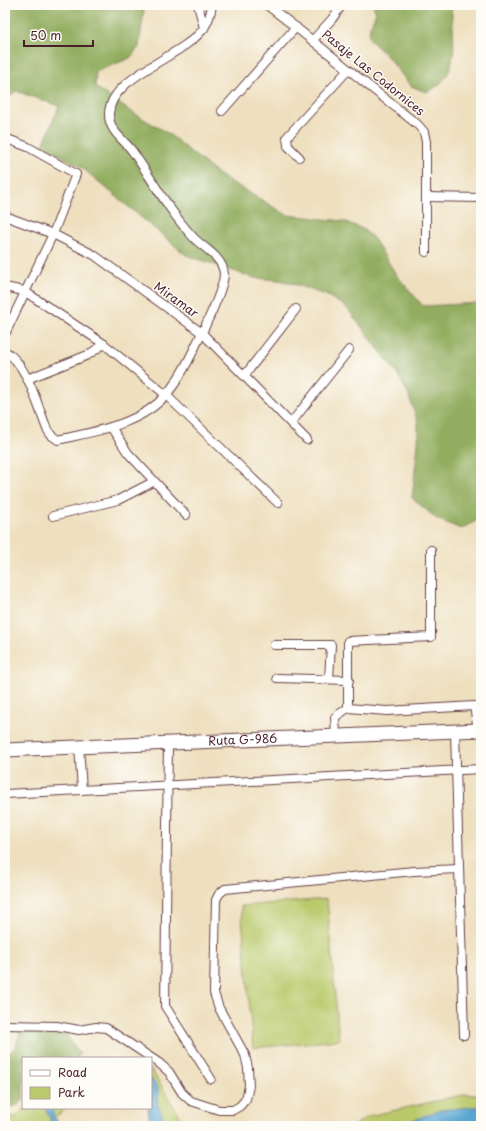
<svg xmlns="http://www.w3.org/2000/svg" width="486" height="1131" font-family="'Playpen Sans',sans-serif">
<rect width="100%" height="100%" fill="#fdfcf7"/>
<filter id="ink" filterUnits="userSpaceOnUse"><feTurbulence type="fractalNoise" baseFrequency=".025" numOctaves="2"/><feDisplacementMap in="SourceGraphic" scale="8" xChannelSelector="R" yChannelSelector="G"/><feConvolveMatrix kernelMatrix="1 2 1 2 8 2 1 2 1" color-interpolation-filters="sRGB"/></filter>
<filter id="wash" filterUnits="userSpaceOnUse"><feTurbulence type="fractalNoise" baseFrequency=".012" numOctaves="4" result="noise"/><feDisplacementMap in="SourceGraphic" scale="16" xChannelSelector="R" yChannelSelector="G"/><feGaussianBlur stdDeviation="0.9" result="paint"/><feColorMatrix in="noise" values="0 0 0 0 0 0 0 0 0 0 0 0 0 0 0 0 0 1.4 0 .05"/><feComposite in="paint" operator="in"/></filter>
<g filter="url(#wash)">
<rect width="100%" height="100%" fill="#eedfbe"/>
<g fill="#b9c96b" stroke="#82744b">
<polygon points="327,899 339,1040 253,1048 241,906"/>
<polygon points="151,1069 181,1118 189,1126 156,1126 151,1108"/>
<polygon points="467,1094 481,1096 481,1124 453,1126 353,1126 369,1116"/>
<polygon points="25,1108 66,1108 47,1125 5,1126 5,1116 16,1117"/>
</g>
<g fill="#92ad5f" stroke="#6e6645">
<polygon points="5,5 48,5 144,10 139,47 130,58 96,72 95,87 130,111 169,134 219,175 287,215 343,221 363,229 374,239 397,276 423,306 481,303 481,506 476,521 461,529 437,519 412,498 418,443 418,422 408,394 396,372 346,307 328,296 291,283 279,280 254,278 186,255 80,166 52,151 41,150 59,106 16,91 5,100"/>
<path d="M373 5H451C453 35 463 79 426 92L411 86 386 55 371 41 369 35 370 26 376 13Z"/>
<polygon points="21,1031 64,1031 80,1054 77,1058 23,1058 23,1101 16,1106 5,1107 5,1056 15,1048"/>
</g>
<g fill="#59a5d2" stroke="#52627e">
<path d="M151 1079C159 1084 160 1095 157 1103L163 1117 172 1126 150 1125 148 1108H151Z"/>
<polygon points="471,1107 481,1107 481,1124 473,1126 384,1126 393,1121 406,1123 440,1110"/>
<polygon points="45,1108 55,1108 53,1112 54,1118 58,1121 53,1126 47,1126 50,1125 50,1118"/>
</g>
</g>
<g filter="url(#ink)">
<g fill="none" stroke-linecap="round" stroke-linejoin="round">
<defs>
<g id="minor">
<polyline points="198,5 204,28"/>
<path d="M267 5C318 44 367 85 417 124L424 132 426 142V252"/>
<polyline points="313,40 332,19 342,5"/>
<polyline points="222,111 296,27"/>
<polyline points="5,138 28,147 76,174 53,234 5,334"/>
<polyline points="299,157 288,146 287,137 348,70"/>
<polyline points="426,197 481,198"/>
<polyline points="5,216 53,234 94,255 202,333 307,440"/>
<polyline points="5,287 24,291 104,344 166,395 278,503"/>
<path d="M5 351C28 365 37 405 47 429L51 435 58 440C95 431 140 425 166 395 179 380 188 362 196 345 204 329 224 289 224 274 223 257 203 248 193 237 169 211 153 181 133 152 124 139 109 132 109 114 110 76 183 57 204 28 208 22 211 12 212 5"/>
<polyline points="245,375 296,309"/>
<polyline points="27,379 88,355 104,344"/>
<polyline points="291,423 349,350"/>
<polyline points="111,427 128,453 186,515"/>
<polyline points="53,516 118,500 153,482"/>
<polyline points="274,645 331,645 329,679"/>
<polyline points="277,678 349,680"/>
<polyline points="348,708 387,711 474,706 478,730"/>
<polyline points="455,731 464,1035"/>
<polyline points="336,736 335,717 348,708 348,641 431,637 431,550"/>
<polyline points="168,743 165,1006 211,1079"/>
<polyline points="79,746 82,790"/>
<polyline points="5,794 481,769"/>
<polyline points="5,1025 57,1026 79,1030 96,1027 106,1028 159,1063 169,1072 182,1093 191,1101 219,1110 233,1110 240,1106 246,1099 249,1086 248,1068 245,1055 219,1008 214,993 216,900 219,894 225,889 414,871 459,869"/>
</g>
<g id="primary">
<path id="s1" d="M5 750 481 730"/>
</g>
</defs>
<use href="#minor" stroke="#633c41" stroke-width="10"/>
<use href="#primary" stroke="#633c41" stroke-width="15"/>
<use href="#minor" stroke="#fff" stroke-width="8"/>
<use href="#primary" stroke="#fff" stroke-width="13"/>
</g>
</g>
<g text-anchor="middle" stroke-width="3" stroke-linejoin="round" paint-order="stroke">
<g font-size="12" fill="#4a1f2b" stroke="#fdfcf7">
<text transform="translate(373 73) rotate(39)" y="4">Pasaje Las Codornices</text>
<text transform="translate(176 300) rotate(36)" y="4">Miramar</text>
<text dy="4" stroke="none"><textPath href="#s1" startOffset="238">Ruta G-986</textPath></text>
</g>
</g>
<rect width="486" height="1131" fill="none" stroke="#fdfcf7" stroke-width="20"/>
<rect x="22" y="1057" width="130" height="52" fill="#fdfcf7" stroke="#b5a4a5"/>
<rect x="30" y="1070" width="20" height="6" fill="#ffffff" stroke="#b5a4a5"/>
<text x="58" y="1077" font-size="12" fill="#4a1f2b">Road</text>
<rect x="30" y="1087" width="20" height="12" fill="#b9c96b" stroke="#b5a4a5"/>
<text x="58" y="1097" font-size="12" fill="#4a1f2b">Park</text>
<path d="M24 40v6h69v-6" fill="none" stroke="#4a1f2b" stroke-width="2"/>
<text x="30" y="40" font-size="12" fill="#4a1f2b" stroke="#fdfcf7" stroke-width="3" paint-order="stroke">50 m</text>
</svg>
